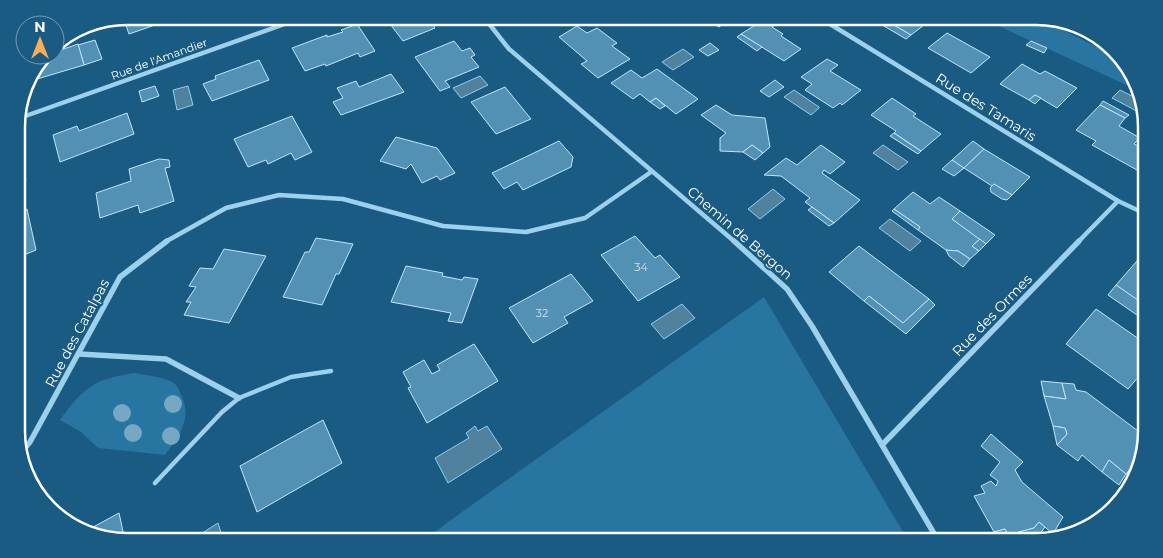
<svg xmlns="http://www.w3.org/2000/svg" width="1163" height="558" font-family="Montserrat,sans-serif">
<rect width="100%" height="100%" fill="#195b82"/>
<g fill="#2775a0">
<polygon points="977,16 1035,16 1121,59 1128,65 1137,90"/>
<polygon points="764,297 909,542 422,542 448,522"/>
<path d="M134 373C144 375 167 377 175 384 178 387 180 392 181 395 193 417 179 437 165 455L98 448 81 432 60 420C83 388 94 379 134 373Z"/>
</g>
<g fill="#50819d" stroke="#8fceee">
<polygon points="683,49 694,57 673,70 662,62"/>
<polygon points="480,76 488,85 461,98 453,88"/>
<polygon points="188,86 193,105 177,110 173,90"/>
<polygon points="794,90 819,107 819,108 811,115 784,97"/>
<polygon points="1120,90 1142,101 1146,116 1112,98"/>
<polygon points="883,145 908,162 898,170 873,153"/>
<polygon points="773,189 785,199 760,219 748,209"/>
<polygon points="890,219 921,241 910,251 879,228"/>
<polygon points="682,304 695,318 664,339 651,324"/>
<polygon points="475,426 478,431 487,426 502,449 448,483 435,458 469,438 466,433"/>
<polygon points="218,523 224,542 198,542 196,537"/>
</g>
<g fill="#5291b4" stroke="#c2e5f9">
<polygon points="181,16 129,34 123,17 127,16"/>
<polygon points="384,16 426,16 435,28 403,41"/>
<polygon points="547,16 572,16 558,24"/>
<polygon points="703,16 735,16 719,27"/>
<polygon points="867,16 874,16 887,24 889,22 911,35 906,39"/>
<polygon points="874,16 918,16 928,22 911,35 889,22 887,24"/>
<polygon points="765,19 775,25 772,27 783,34 781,36 801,49 784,61 741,34"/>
<polygon points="357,24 375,51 360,57 358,53 326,66 325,64 305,71 292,48 327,35 327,37 343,32 341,30"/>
<polygon points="577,26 587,33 597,28 617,43 612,46 630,59 598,78 581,64 587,61 559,37"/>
<polygon points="947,33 990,57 971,73 928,48"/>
<polygon points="741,34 762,47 757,51 737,37"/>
<polygon points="95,40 102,59 84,65 78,45"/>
<polygon points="454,41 462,51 470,48 475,55 471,57 479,67 445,81 450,87 440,91 415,57"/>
<polygon points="1031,41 1047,48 1044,53 1026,45"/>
<polygon points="710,43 719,50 708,56 699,50"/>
<polygon points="78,44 84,65 27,82 45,55 55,55 55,52"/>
<polygon points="827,59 838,65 830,71 861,90 842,105 840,103 833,108 805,90 812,84 801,77"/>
<polygon points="259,60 269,80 212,101 203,84 216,79 215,76"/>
<polygon points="1022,64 1040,74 1045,71 1077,88 1057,108 1035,95 1029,100 1000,84"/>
<polygon points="657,69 698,99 676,114 656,98 650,102 640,94 633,99 611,83 631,70 642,78"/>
<polygon points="391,74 404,92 341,115 333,102 343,98 337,88 356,81 359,87"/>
<polygon points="775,80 784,87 769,97 760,91"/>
<polygon points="155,86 159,96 142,102 139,91"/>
<polygon points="505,87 531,119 496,134 471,102"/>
<polygon points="1035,95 1041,98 1035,104 1029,100"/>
<polygon points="656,98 665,106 660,109 650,102"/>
<polygon points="892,98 916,114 913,116 941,134 921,151 894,133 896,131 871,115"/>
<polygon points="1103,101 1129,115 1125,118 1100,105"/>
<polygon points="716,105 732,115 765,118 770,147 763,153 752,145 743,152 720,151 720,138 726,133 701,115"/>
<polygon points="1100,105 1125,118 1119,126 1140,138 1134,144 1146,150 1146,160 1137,170 1092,145 1096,141 1076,130"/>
<polygon points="127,113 134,134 60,162 53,135 77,126 79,131"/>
<polygon points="292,116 312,152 295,160 291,153 268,164 266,160 248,167 234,139"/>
<polygon points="894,133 907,142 921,151 918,154 890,136"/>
<polygon points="396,137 437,148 455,173 440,180 437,176 422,183 411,164 406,169 380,161"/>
<polygon points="559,141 573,157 571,167 523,190 517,182 504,189 492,173"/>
<polygon points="973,141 984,149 964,168 952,160"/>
<polygon points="752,145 763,153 755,160 743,152"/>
<polygon points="821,145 845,162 830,174 824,170 822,173 860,200 834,223 805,202 810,198 781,176 764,175 786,158 797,165"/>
<polygon points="17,149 26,180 17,183"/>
<polygon points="984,149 1030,177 1012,195 994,184 992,186 964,168"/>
<polygon points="159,159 169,160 170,167 165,168 174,201 140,213 138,205 100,218 96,193 131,181 129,169"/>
<polygon points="952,160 964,168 954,176 942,169"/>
<polygon points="994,184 1012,195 1007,200 1002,199 991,192 990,188"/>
<polygon points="913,192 930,204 939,197 960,211 952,219 980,239 972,246 979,251 970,259 958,251 946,250 918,230 920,227 894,209"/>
<polygon points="812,207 834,223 829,226 808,210"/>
<polygon points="27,209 36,250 17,258 17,213"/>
<polygon points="894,209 920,227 918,230 892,211"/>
<polygon points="960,211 995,235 986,244 952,219"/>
<polygon points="635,236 655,258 660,255 680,277 638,301 601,255"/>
<polygon points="316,238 353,244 339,274 336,274 322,305 283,297 305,252 309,252"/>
<polygon points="980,239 986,244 979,251 972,246"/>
<polygon points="859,246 929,299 903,323 869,296 864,301 829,272"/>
<polygon points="224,249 266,256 229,323 184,315 191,302 186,302 196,287 189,286 200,268 213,269"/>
<polygon points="946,250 958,251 970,259 963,267 949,256"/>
<polygon points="1143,254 1146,256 1146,306 1116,285"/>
<polygon points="406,266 443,273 442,276 462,280 464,277 478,279 462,323 448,321 451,313 391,302"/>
<polygon points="571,274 593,301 564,317 568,323 533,343 509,308"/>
<polygon points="1116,285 1145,305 1137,315 1108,295"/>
<polygon points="869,296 903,323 929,299 935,305 906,334 864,301"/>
<polygon points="1096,309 1146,344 1147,380 1140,375 1128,389 1066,344"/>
<polygon points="17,323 25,323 17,341"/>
<polygon points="474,344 498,381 427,423 408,388 411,387 403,372 424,360 432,374 440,370 437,365"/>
<polygon points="1041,381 1062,383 1066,399 1044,396"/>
<polygon points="1062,383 1074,384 1076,390 1086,392 1146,437 1141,456 1126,474 1109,460 1102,472 1082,455 1078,461 1057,445 1067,434 1065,428 1053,426 1044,396 1066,399"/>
<polygon points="323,420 342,463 257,512 240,466"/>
<polygon points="1053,426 1065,428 1067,434 1057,445"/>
<polygon points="991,434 1023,462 1015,470 1022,482 1063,517 1053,534 1039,522 1034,528 1008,535 1005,529 994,532 974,496 985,493 981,486 991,481 996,486 998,481 990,475 1000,462 981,446"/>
<polygon points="1109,460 1126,474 1119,485 1102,472"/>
<polygon points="119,513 124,536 121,537 122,541 84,532"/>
<polygon points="1039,522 1045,527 1034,542 1003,542 994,532 1005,529 1008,535 1034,528"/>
</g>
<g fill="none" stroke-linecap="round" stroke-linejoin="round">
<polyline stroke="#9dd0eb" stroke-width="4.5" points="155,483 222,412 239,398 291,377 331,371"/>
<g stroke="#9dd0eb" stroke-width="4.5">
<polyline points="483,16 509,49 735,242"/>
<polyline points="817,16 1118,201 1146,214"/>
<polyline points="17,119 307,16"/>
<polyline points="165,242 226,208 279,195 343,199 443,226 526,232 585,218 651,172"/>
<polyline points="1078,242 1118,201"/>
</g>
<g stroke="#9dd0eb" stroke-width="5.5">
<polyline points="734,241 787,289 812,326 939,542"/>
<polyline points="79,354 166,359 239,398"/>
<polyline points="882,445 1079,241"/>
<polyline points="20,454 30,442 120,277 167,241"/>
</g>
</g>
<g fill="#76a7c3">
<circle cx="173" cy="404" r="9"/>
<circle cx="122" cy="413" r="9"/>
<circle cx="133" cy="433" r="9"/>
<circle cx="171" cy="436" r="9"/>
</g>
<g text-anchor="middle" stroke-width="4" stroke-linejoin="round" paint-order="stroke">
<g font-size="11" fill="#fff" stroke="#195b82">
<text transform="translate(159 59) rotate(-20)" y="4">Rue de l'Amandier</text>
</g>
<g font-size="11" fill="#d4e4ec">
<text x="641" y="271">34</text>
<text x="542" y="317">32</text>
</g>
<g font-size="14" fill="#fff" stroke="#195b82">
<text transform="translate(986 107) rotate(32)" y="5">Rue des Tamaris</text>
<text transform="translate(740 233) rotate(41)" y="5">Chemin de Bergon</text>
<text transform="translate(992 315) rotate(-46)" y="5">Rue des Ormes</text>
<text transform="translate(77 333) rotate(-62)" y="5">Rue des Catalpas</text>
</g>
</g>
<path d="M0 0H1163V558H0ZM127 25H1036A102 102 0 0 1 1138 127V431A102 102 0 0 1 1036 533H127A102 102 0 0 1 25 431V127A102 102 0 0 1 127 25Z" fill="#195b82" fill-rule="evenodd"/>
<path fill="none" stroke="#fff" stroke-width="2.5" d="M127 25H1036A102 102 0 0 1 1138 127V431A102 102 0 0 1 1036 533H127A102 102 0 0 1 25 431V127A102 102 0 0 1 127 25Z"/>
<g transform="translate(40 40)"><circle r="24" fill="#195b82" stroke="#759db4"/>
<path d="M0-4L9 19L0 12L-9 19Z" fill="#ffae57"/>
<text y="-8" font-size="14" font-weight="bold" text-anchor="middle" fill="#ffffff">N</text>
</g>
</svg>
